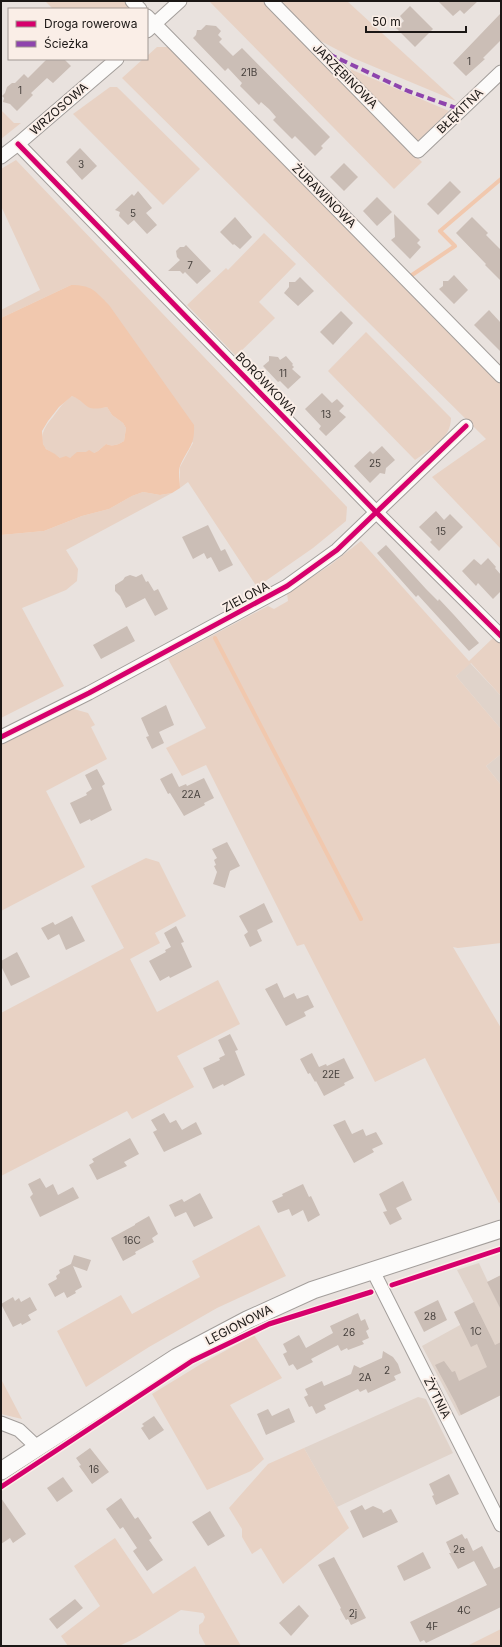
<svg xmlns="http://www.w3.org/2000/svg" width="502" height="1647" font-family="Inter,sans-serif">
<rect width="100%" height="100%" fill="#e9e2de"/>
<g fill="#e0d3ca">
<polygon points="470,663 501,696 501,729 456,676"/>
<polygon points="501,754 501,785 486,766"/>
<polygon points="479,1263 501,1310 501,1395 459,1416 422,1346 480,1314 457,1270"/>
<polygon points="418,1397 426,1399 453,1453 337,1507 304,1448"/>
</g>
<g fill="#e8d2c4">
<polygon points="45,1 125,1 133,9 53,9"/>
<polygon points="209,1 263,1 422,162 394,189"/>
<polygon points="278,1 347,1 456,101 353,58 315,38"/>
<polygon points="157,47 170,47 501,382 501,549 432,477 486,439 122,78 143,59 147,59 147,56"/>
<polygon points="350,69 449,111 416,143 356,84"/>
<polygon points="110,87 117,87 200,169 163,205 73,114"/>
<polygon points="1,110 14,123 21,123 1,139"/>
<polygon points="16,160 347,507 346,521 313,548 257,587 188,482 180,488 180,467 193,443 71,285 1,318 1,310 40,290 1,206 1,169"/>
<polygon points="264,233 296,264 259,302 275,318 236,356 187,305 226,268 228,270"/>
<path d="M366 332 451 418C451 439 430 449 415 460L328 371Z"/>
<path d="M72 396 101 408 107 407 112 415 123 423 126 428 124 441C118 445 112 447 106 444L98 451 94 453 80 452 70 458H60C55 453 45 451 43 444 40 433 46 425 53 417 59 409 63 402 72 396Z"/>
<polygon points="143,492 160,495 172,493 66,550 78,569 77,581 66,590 22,608 64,686 1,718 1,535 44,531 82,516 109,509 132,496"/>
<polygon points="361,541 469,661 494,637 501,644 501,696 471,663 456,676 501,729 501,754 486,766 501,785 501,943 458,948 453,947 501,1028 501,1202 499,1203 425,1058 375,1082 304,944 297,946 206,765 182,776 166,748 206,728 168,659 268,606 274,609 288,601 287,593 329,566"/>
<polygon points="70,708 88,713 95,725 91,727 107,759 46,791 85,867 1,911 1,744"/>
<polygon points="146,858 159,862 186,916 155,933 160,943 130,959 157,1012 218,980 240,1024 177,1056 194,1087 132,1119 127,1111 1,1176 1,1013 124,948 91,886"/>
<polygon points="259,1225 286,1276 217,1308 149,1347 86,1387 57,1331 121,1295 132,1314 200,1277 192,1261"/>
<polygon points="254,1335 282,1378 230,1405 264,1459 251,1471 207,1490 152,1394 201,1364"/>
<polygon points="1,1379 22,1419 1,1414"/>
<polygon points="304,1448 349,1528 283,1584 261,1548 252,1554 242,1537 242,1529 229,1508 268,1464"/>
<polygon points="115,1538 153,1594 195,1566 241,1646 206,1646 199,1633 199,1625 203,1622 205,1617 203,1613 181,1610 136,1638 119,1646 68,1646 61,1636 100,1606 74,1566"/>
<polygon points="501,1629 501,1646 467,1646"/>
</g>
<path fill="#f1c8ae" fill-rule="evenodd" d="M71 285C92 285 95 291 109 305L194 425C195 446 188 448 180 466 178 472 180 481 180 488L172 493 160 495 143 492 132 496 109 509 82 516 44 531 1 535V318ZM72 396C90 404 83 412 107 407L112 415 123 423 126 428 124 441C118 445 112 447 106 444L98 451 94 453 89 450 86 452H77L70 458 66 456 60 458 55 454 46 449 43 444 42 431 48 421 59 407Z"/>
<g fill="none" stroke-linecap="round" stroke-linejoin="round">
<g stroke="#f1c8ae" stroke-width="4">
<polyline points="412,275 455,246 440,231 501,179"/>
<polyline points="215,638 361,919"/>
</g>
</g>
<g fill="#cbbeb6">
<polygon points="438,1 478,1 464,14 460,10 453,16"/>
<polygon points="410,6 433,29 415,47 396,28 404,21 400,16"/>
<polygon points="501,13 501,40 483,58 485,59 466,76 453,63"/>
<polygon points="206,25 216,26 221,31 218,35 222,39 219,42 233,56 242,48 330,137 321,146 323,148 315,156 295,136 292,139 273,120 276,117 269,109 261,102 259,105 240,86 242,83 228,68 225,71 193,38 196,35 197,30 201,30"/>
<polygon points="47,59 64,59 71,66 53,83 47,78 31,93 33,95 17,111 10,104 3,102 4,98 2,96 5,93 7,87 12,83 15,83 24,74 28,78"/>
<polygon points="80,148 97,166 82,180 66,162"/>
<polygon points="344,163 358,177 344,191 330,177"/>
<polygon points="450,181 461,192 438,215 427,204"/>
<polygon points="138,191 152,208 146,213 157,225 147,234 134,220 128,225 119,216 120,212 115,210 132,194 134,196"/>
<polygon points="377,197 392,212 377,226 363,211"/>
<polygon points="394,214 420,240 417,243 421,247 410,259 391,240 395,237"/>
<polygon points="235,217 252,237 240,249 234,244 233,245 220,232"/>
<polygon points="472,217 488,233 486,235 501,250 501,281 485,265 486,264 456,233"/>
<polygon points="186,245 211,271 197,284 185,272 183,274 180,271 168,271 180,260 177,257 176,251 180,247 184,247"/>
<polygon points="454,275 468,290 454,304 439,289 443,286 443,281 448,281"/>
<polygon points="300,277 314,291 298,306 284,293 289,287 289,282 295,282"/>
<polygon points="489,310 501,323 501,352 474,325"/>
<polygon points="341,311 353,323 333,345 320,332"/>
<polygon points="269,356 278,357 280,360 286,356 293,364 292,365 294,367 292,369 301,377 288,389 280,381 278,382 263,366 269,361"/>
<polygon points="322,393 332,403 337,399 344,406 339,411 346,417 326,436 319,429 321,426 305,409"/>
<polygon points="382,446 395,460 386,468 385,474 380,473 370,483 354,466 370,451 373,454"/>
<polygon points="436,511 444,520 450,514 463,527 439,551 430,542 432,540 419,527"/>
<polygon points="208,525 221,551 225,549 233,565 219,572 211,557 207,559 204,553 193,559 182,537"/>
<polygon points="386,545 426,589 438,601 439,599 454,615 479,643 469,651 418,595 416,597 377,553"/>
<polygon points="488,558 496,567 495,568 501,575 501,591 493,599 478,583 476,586 462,571 474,559 481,565"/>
<polygon points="142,574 146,582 148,581 154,591 158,589 168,609 155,616 145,598 126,608 120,596 115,591 115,585 123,580 125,577 130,575 136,577"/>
<polygon points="127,626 135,641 101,659 93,645"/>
<polygon points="166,705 174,725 159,732 164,743 152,749 146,737 149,736 141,718"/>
<polygon points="97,769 105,784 102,786 112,810 91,821 90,819 80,824 70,803 87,795 86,793 92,789 85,775"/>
<polygon points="172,773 179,787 186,784 187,786 204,778 214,798 204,803 205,805 184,816 170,793 168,794 160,779"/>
<polygon points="227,842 240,866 230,871 225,888 213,884 217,872 214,866 216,865 214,860 217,858 212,849"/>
<polygon points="264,903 273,922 257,930 262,941 250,947 244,935 248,932 239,916"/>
<polygon points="72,916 85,941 66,950 59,934 48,940 41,928 53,922 55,925"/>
<polygon points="176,926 184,942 181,943 192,967 170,978 169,976 160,981 149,961 166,952 165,950 171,947 164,933"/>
<polygon points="17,952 30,977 11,986 1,966 1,961"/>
<polygon points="277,983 284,998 294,993 297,999 308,995 314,1007 304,1012 306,1016 286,1026 265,989"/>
<polygon points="230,1034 238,1050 235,1051 245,1075 224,1086 223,1084 213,1089 203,1068 220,1060 219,1058 225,1055 218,1040"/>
<polygon points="312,1053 319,1067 326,1064 327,1066 344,1058 354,1078 344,1083 345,1085 324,1096 316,1081 315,1082 310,1073 308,1074 300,1059"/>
<polygon points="164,1113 170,1123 176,1120 182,1130 196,1122 202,1134 164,1152 153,1132 157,1130 151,1120"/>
<polygon points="345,1120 352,1134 363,1129 366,1136 376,1132 383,1144 372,1149 374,1152 354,1163 333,1125"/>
<polygon points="130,1138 139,1154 124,1162 127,1166 97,1180 89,1165 94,1162 92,1159"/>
<polygon points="40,1178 46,1188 53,1184 58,1195 73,1187 79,1198 40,1217 30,1197 33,1194 28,1184"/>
<polygon points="403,1181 412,1200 396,1208 402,1219 390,1225 383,1212 387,1211 379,1194"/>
<polygon points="303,1184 309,1197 311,1196 320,1215 308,1222 303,1210 292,1216 289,1209 278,1213 272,1201 283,1196 282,1194"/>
<polygon points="200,1193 213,1218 194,1227 186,1212 175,1217 169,1205 182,1199 184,1202"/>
<polygon points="149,1216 158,1234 152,1238 154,1242 135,1252 136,1254 123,1261 111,1238 135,1225 135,1224"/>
<polygon points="74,1255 91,1260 87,1271 73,1266 82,1287 75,1291 76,1293 67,1298 64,1292 55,1297 48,1284 57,1279 56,1276 60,1273 59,1270 71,1264"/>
<polygon points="501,1275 501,1310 487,1282"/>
<polygon points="13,1297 15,1301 19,1298 21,1302 30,1297 37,1310 28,1315 31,1320 22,1325 21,1323 13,1327 1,1304"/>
<polygon points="438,1300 447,1320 424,1332 414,1312"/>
<polygon points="474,1302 495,1345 501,1342 501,1395 461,1415 455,1402 435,1365 444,1361 452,1372 455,1371 459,1381 487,1367 477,1344 471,1347 454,1312"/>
<polygon points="358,1313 361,1321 365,1319 369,1329 366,1331 369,1338 362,1341 364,1344 348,1350 347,1348 341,1351 338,1345 311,1359 313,1362 297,1370 293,1364 289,1366 283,1354 287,1352 283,1344 299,1335 306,1348 333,1333 330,1326"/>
<polygon points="383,1351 393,1357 398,1364 401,1373 394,1376 396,1380 368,1393 366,1389 360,1392 358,1389 324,1405 326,1409 316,1414 312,1406 309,1407 304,1397 308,1395 305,1389 322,1381 324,1386 351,1374 354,1365 360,1368 382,1358"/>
<polygon points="289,1408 295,1422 266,1435 257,1414 268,1409 272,1416"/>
<polygon points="154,1416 164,1430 149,1440 141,1428 144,1426 142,1424"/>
<polygon points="90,1448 109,1472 92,1484 79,1466 81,1465 76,1458"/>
<polygon points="449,1474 459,1494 436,1505 432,1496 434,1495 429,1484"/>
<polygon points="63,1477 73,1491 57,1502 47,1488"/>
<polygon points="1,1498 26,1534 13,1543 10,1538 1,1544"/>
<polygon points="121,1498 135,1519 138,1517 152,1538 149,1540 163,1560 147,1571 133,1551 137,1548 123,1527 120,1529 106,1509"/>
<polygon points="362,1505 365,1510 373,1506 382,1510 383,1513 391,1509 398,1522 363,1538 350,1511"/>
<polygon points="210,1511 225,1536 208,1546 192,1522"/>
<polygon points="462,1534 465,1539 467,1538 473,1551 482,1546 494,1569 501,1566 501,1607 426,1643 424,1640 420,1642 410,1622 487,1585 474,1561 458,1569 449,1553 451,1553 446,1542"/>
<polygon points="423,1552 431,1568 404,1581 397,1566"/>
<polygon points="334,1557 366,1618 351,1625 348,1619 346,1620 340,1609 341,1608 318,1565"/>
<polygon points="75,1599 83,1608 57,1629 49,1619"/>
<polygon points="299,1605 309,1616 291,1636 279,1623"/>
</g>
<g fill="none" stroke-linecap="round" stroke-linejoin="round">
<defs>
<g id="minor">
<polyline points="132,1 140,9"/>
<polyline points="271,1 418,151 501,72"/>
<polyline points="147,16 501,376"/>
<polyline points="147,31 180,1"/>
<polyline points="18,144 376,512 501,636"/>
<polyline points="1,157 18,144 117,59"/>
<polyline points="1,737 89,693 287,586 337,550 466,426"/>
<polyline points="373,1271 501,1525"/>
<polyline points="1,1423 19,1430 37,1447"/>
</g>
<polyline id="major" points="1,1471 177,1357 247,1320 313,1290 501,1229"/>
</defs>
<use href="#minor" stroke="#a39e9b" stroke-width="15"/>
<use href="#major" stroke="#a39e9b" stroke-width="19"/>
<use href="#minor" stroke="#fcfbfa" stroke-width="13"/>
<use href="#major" stroke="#fcfbfa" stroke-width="17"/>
<polyline stroke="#8e44ad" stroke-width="4" stroke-dasharray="8 4" stroke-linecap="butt" points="318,49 408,91 462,110"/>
<defs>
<g id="cycleway">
<polyline points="18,144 376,512 501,636"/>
<polyline points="1,737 89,693 287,586 337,550 466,426"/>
<polyline points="392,1285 501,1249"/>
<polyline points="1,1487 192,1361 269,1324 371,1292"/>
</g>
</defs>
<use href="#cycleway" stroke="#faeee7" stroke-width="8"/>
<use href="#cycleway" stroke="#d6006c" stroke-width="5"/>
</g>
<g text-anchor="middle" stroke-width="4" stroke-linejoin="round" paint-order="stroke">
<g font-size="10" fill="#47413d">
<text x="469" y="65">1</text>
<text x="249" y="76">21B</text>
<text x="20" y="94">1</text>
<text x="81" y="168">3</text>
<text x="133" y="217">5</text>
<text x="190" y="269">7</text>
<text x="283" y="377">11</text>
<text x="326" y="418">13</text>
<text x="375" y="467">25</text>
<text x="441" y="535">15</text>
<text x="191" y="798">22A</text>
<text x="331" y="1078">22E</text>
<text x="132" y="1244">16C</text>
<text x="430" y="1320">28</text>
<text x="476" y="1335">1C</text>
<text x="349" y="1336">26</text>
<text x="387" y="1374">2</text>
<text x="365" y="1381">2A</text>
<text x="94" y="1473">16</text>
<text x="459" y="1553">2e</text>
<text x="464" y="1614">4C</text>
<text x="353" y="1617">2j</text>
<text x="432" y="1630">4F</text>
</g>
<g font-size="12" fill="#1b1715" stroke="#faeee7">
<text transform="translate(345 76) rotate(45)" y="4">JARZĘBINOWA</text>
<text transform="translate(59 109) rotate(-41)" y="4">WRZOSOWA</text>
<text transform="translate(460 111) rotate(-44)" y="4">BŁĘKITNA</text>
<text transform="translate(324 196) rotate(45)" y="4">ŻURAWINOWA</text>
<text transform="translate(266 384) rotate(46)" y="4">BORÓWKOWA</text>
<text transform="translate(246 597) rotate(-28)" y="4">ZIELONA</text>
<text transform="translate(239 1325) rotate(-27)" y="4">LEGIONOWA</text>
<text transform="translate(437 1398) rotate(63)" y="4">ŻYTNIA</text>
</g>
</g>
<rect width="502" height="1647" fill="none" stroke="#1b1715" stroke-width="4"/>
<rect x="8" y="8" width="140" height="52" fill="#faeee7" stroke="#a19893"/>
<rect x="16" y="21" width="20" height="6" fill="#d6006c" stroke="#a19893"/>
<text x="44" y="28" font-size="12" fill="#1b1715">Droga rowerowa</text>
<rect x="16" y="41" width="20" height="6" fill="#8e44ad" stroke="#a19893"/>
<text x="44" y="48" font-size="12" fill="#1b1715">Ścieżka</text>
<path d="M366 26v6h100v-6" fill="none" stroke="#1b1715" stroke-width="2"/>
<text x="372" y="26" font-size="12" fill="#1b1715" stroke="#faeee7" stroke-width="3" paint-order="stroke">50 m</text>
</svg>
